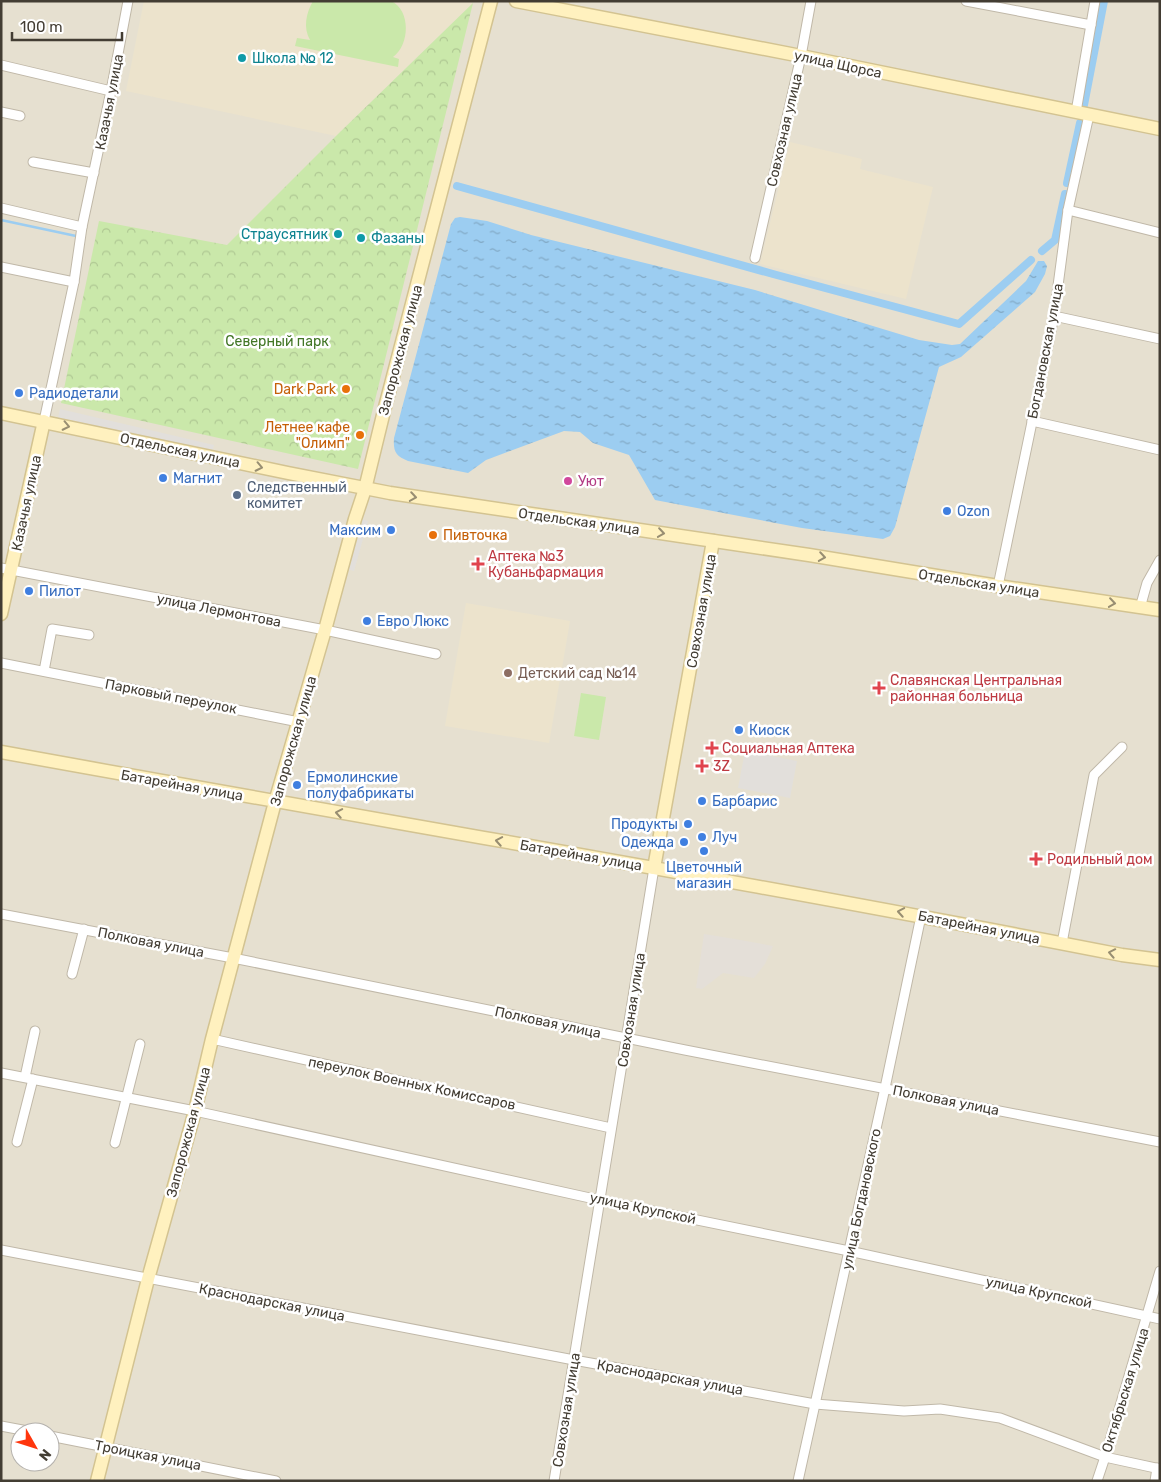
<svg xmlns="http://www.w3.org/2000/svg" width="1161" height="1482" font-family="Rubik,sans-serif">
<defs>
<pattern id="park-crowns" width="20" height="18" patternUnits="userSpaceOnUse" patternTransform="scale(1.25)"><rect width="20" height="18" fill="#cae8aa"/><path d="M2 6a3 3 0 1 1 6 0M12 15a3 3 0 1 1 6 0" fill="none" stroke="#afc893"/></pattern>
<pattern id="water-ripples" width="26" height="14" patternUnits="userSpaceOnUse" patternTransform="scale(1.25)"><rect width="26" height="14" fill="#9ccdf1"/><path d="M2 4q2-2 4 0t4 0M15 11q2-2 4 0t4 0" fill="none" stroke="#81a8c4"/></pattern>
</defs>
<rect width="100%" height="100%" fill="#f2eee3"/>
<path fill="#e6e0d0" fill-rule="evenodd" d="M1 1H1160V1481H1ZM20 1432H50V1462H20Z"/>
<polygon fill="#e4dfd8" points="704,934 735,939 773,946 765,964 754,978 723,973 702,989 696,988"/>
<g fill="#ece3cc">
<polygon points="144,1 467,1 473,3 336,136 126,91"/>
<polygon points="790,142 862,159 860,169 933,187 906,299 760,264"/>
<polygon points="466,603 570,621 549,743 445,726"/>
</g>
<g fill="#cae8aa">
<path d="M313 1H391C411 10 410 45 393 57L399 59 398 67 295 46 297 38 310 40C303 28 306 13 313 1Z"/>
<polygon points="581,693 606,697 599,740 574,736"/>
</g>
<polygon fill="url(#park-crowns)" points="473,3 358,469 61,403 99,221 227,245 336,136"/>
<g fill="#e2dfdb">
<polygon points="60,409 214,445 212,453 58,418"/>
<polygon points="361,519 368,521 354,571 347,569"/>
<polygon points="745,751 797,761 790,798 738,788"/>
</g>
<path fill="url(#water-ripples)" d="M460 217 487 221 531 235 755 290 919 340 952 345 960 344 1026 281 1038 261H1044L1047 266 1045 274 1035 292 961 357 939 367 895 527 890 536 883 539 802 528 655 500 629 455 593 443 580 432 564 431 486 460 468 473 408 461C396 456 393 452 394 438L451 224 455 218Z"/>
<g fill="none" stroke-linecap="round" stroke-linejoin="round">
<polyline stroke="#9ccdf1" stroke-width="2.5" points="1,220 76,236"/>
<g stroke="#9ccdf1" stroke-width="8">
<polyline points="1084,105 1104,1"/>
<polyline points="1067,183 1080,123"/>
<polyline points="457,186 773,274 959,324 1031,260"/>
<polyline points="1042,251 1055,240 1065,194"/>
</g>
<defs>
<g id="street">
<polyline points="966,1 1091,25"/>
<polyline points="1,65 111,91"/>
<polyline points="1,112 20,116"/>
<polyline points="1076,112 1095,1"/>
<polyline points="33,162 94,173"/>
<polyline points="1,208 82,227"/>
<polyline points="1068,210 1160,233"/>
<polyline points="755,258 801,56 811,1"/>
<polyline points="1,267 74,282"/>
<polyline points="1054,316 1160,339"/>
<polyline points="44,421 74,282 82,227 111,91 128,1"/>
<polyline points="1032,421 1160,450"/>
<polyline points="1,568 325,630 436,654"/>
<polyline points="998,586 1054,316 1068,210 1089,115"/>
<polyline points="1140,608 1147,583 1160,560"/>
<polyline points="1,663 299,722"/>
<polyline points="44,671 52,629 89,635"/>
<polyline points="1,914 233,958 685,1050 1160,1142"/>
<polyline points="1062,943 1094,775 1122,747"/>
<polyline points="72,974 84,929"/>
<polyline points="212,1039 611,1128"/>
<polyline points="1,1073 195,1111 599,1200 849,1251 1160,1319"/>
<polyline points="25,1077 35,1031"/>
<polyline points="17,1142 33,1079"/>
<polyline points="115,1143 140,1044"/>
<polyline points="1,1250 574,1360 815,1404 904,1411 940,1409 1000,1418 1105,1457 1160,1469"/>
<polyline points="1,1426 33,1432"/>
<polyline points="50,1436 276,1481"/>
<polyline points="554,1481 654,868"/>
<polyline points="798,1481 885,1088 921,916"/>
<polyline points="1097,1481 1105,1457 1160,1271"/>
<polyline points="1155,1481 1157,1468"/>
</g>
<g id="secondary">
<polyline points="516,1 801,56 1160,129"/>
<polyline points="1,413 288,473 390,493 809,555 998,586 1160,610"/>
<polyline points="1,614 44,421"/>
<path d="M1 752C375 820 749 882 1122 955L1160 960"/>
<polyline points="654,868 713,541"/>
<polyline points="97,1481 148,1279 195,1111 212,1039 275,802 325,630 355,519 365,489 384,411 491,1"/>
</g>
</defs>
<use href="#street" stroke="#c0b8a8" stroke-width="11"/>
<use href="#secondary" stroke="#d3c391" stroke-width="15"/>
<use href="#street" stroke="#fff" stroke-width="9"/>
<use href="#secondary" stroke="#fff1bf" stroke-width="12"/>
</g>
<defs><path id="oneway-chevron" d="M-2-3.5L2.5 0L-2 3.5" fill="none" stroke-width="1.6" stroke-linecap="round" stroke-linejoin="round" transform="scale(1.25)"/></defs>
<g stroke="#988e72">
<use href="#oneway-chevron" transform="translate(66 426) rotate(12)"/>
<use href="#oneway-chevron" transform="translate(259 467) rotate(12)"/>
<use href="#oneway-chevron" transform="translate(413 497) rotate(9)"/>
<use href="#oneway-chevron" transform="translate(661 533) rotate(8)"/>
<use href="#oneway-chevron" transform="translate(822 557) rotate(9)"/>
<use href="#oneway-chevron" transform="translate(1112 603) rotate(8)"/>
<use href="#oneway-chevron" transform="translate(339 813) rotate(-170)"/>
<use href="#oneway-chevron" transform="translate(499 841) rotate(-170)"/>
<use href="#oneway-chevron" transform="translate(901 912) rotate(-170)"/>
<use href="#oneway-chevron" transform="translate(1112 953) rotate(-169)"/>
</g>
<g fill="#0f9aa8" stroke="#fff" stroke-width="2">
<circle cx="242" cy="58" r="5"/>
<circle cx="338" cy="234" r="5"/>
<circle cx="361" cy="238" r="5"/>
</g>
<g fill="#e8710a" stroke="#fff" stroke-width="2">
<circle cx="346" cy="389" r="5"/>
<circle cx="360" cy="435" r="5"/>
<circle cx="433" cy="535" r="5"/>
</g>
<g fill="#3f7fe0" stroke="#fff" stroke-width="2">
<circle cx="19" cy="393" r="5"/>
<circle cx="163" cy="478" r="5"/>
<circle cx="947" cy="511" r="5"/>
<circle cx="391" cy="530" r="5"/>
<circle cx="29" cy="591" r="5"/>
<circle cx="367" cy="621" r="5"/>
<circle cx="739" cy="730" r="5"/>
<circle cx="297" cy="785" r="5"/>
<circle cx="702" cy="801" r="5"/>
<circle cx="688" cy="824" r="5"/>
<circle cx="702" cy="837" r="5"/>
<circle cx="684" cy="842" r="5"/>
<circle cx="704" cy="851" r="5"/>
</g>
<circle fill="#d1479c" stroke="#fff" stroke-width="2" cx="568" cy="481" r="5"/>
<circle fill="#5c6f8a" stroke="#fff" stroke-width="2" cx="237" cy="495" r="5"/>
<g fill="#e0444e" stroke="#fff" stroke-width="2">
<path d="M475.5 556.5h5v5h5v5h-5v5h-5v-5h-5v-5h5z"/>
<path d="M876.5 680.5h5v5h5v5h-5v5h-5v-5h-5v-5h5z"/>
<path d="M709.5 740.5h5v5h5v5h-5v5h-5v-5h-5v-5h5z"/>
<path d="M699.5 758.5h5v5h5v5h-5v5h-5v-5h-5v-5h5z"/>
<path d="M1033.5 851.5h5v5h5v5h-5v5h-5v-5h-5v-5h5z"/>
</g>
<circle fill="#8d6e63" stroke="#fff" stroke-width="2" cx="508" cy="673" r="5"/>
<g text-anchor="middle" stroke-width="5" stroke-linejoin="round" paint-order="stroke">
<g font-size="14" fill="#0d838f" stroke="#fff" text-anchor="start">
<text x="252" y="63">Школа № 12</text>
<text x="328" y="239" text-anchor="end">Страусятник</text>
<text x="371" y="243">Фазаны</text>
</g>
<g font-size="14" fill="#433d33" stroke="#fff">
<text transform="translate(838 64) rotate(12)" y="5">улица Щорса</text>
<text transform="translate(109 102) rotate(-79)" y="5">Казачья улица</text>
<text transform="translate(784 130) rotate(-77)" y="5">Совхозная улица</text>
<text transform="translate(400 350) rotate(-75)" y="5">Запорожская улица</text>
<text transform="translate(1045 351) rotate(-79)" y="5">Богдановская улица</text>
<text transform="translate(180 450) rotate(12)" y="5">Отдельская улица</text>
<text transform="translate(26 503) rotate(-78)" y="5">Казачья улица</text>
<text transform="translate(579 521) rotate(8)" y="5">Отдельская улица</text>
<text transform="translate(979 583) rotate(9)" y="5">Отдельская улица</text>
<text transform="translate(219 610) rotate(11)" y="5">улица Лермонтова</text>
<text transform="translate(701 611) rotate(-80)" y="5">Совхозная улица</text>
<text transform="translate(171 696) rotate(11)" y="5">Парковый переулок</text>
<text transform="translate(293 741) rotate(-74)" y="5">Запорожская улица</text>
<text transform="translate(182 785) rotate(10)" y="5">Батарейная улица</text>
<text transform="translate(581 855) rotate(10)" y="5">Батарейная улица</text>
<text transform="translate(979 927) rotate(11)" y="5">Батарейная улица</text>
<text transform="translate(151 942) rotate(11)" y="5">Полковая улица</text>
<text transform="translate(631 1010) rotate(-81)" y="5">Совхозная улица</text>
<text transform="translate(548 1022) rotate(12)" y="5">Полковая улица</text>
<text transform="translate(412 1083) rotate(12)" y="5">переулок Военных Комиссаров</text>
<text transform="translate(946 1100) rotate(11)" y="5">Полковая улица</text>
<text transform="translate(188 1132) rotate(-75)" y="5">Запорожская улица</text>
<text transform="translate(861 1199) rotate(-78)" y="5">улица Богдановского</text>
<text transform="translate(643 1208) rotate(12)" y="5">улица Крупской</text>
<text transform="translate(1039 1292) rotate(12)" y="5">улица Крупской</text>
<text transform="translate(272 1302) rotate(11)" y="5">Краснодарская улица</text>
<text transform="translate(670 1377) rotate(10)" y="5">Краснодарская улица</text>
<text transform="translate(1125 1390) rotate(-73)" y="5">Октябрьская улица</text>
<text transform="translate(566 1410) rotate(-81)" y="5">Совхозная улица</text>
<text transform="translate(148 1455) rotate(11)" y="5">Троицкая улица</text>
</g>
<g font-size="14" fill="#427626" stroke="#fff">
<text x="277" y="346">Северный парк</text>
</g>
<g font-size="14" fill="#c56008" stroke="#fff" text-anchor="end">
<text x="336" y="394">Dark Park</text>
<text x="350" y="432">Летнее кафе<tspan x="350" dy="16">"Олимп"</tspan></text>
<text x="443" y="540" text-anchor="start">Пивточка</text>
</g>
<g font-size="14" fill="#366cbe" stroke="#fff" text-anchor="start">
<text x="29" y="398">Радиодетали</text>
<text x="173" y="483">Магнит</text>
<text x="957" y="516">Ozon</text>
<text x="381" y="535" text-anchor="end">Максим</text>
<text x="39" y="596">Пилот</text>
<text x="377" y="626">Евро Люкс</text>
<text x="749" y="735">Киоск</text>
<text x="307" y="782">Ермолинские<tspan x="307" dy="16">полуфабрикаты</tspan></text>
<text x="712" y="806">Барбарис</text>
<text x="678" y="829" text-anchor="end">Продукты</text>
<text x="712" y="842">Луч</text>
<text x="674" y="847" text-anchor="end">Одежда</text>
<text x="704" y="872" text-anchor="middle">Цветочный<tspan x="704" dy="16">магазин</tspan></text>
</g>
<g font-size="14" fill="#b23c85" stroke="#fff" text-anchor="start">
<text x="578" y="486">Уют</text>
</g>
<g font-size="14" fill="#4e5e75" stroke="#fff" text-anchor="start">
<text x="247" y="492">Следственный<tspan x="247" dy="16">комитет</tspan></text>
</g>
<g font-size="14" fill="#be3a42" stroke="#fff" text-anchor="start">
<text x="488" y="561">Аптека №3<tspan x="488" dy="16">Кубаньфармация</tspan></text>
<text x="890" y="685">Славянская Центральная<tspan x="890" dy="16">районная больница</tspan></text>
<text x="722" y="753">Социальная Аптека</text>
<text x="713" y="771">3Z</text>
<text x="1047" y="864">Родильный дом</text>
</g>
<g font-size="14" fill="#785e54" stroke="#fff" text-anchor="start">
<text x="518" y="678">Детский сад №14</text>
</g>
</g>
<rect width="1161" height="1482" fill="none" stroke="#433d33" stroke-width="5"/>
<g transform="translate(35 1447) rotate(129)"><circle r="24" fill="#ffffff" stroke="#b4b1ad"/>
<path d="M0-4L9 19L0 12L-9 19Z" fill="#ff360d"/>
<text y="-8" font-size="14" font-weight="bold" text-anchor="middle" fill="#433d33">N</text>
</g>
<path d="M12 32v8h110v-8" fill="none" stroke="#433d33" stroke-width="2.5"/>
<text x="20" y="32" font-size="15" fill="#433d33" stroke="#ffffff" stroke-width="4" paint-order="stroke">100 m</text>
</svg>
